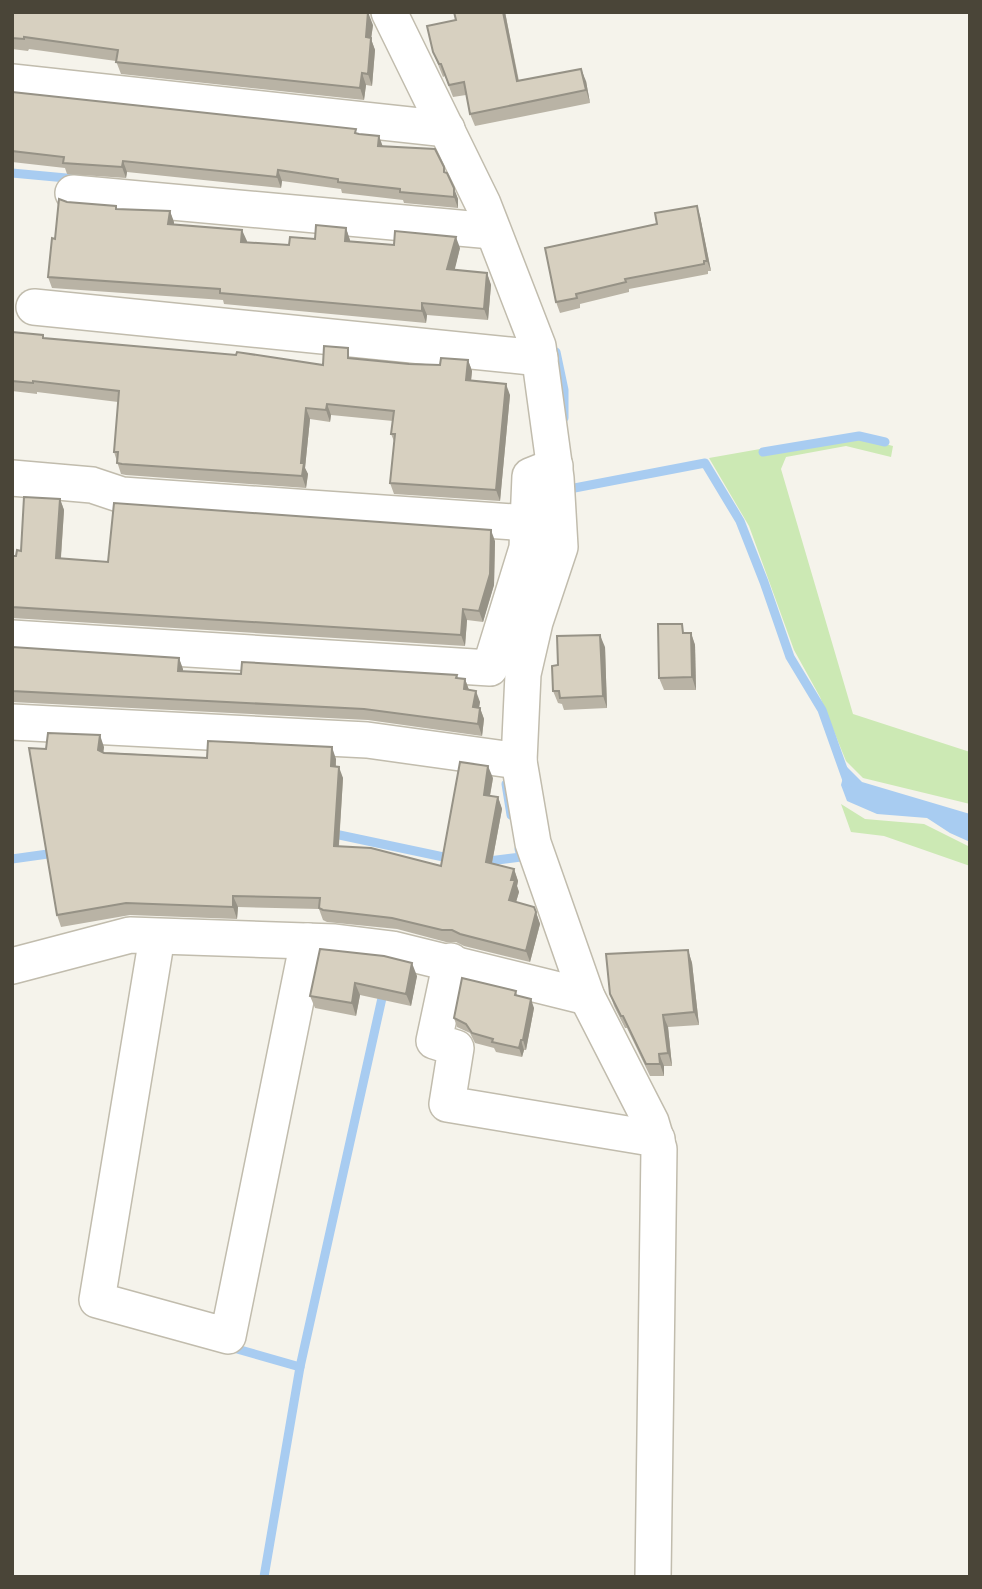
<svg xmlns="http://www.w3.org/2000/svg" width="982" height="1589" font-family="'Varela Round',sans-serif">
<rect width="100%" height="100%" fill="#f5f3eb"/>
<g fill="#cce9b4">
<polygon points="862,438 893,446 891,457 846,446 786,457 781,469 853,714 970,752 970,804 863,778 846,761 820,697 794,650 749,526 709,458 760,449 763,456"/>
<polygon points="841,804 865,819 924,824 970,847 970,866 884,836 851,832"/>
</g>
<polygon fill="#a8ccf1" points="846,766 862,782 970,814 970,842 950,833 927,818 877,814 847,801 841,785"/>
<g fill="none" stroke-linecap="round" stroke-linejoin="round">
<g stroke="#a8ccf1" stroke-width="9">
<polyline points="12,173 77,179"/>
<polyline points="556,352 564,390 564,418"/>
<polyline points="763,452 859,436 885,442"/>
<polyline points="564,490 705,463 740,521 764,582 790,657 822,710 848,783"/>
<polyline points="506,784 511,815"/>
<polyline points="330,833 453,859"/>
<polyline points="12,859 55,853"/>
<polyline points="481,862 521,857 519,849"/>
<polyline points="230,1347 300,1367"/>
<polyline points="264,1577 300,1367 384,989"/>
</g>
<defs>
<g id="minor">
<polyline points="389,12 483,204 538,346 556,478 560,547 535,622 523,674 519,761 533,843 587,997 651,1122 659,1149 653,1577"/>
<polyline points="12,82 447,129"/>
<polyline points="73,193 492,231"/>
<polyline points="34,307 540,358"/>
<polyline points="12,478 92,485 122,495 528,523"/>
<polyline points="12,638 490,668 527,548 530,476 555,466"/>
<polyline points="12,722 367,740 519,761"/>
<polyline points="157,937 97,1300 228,1336 308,941"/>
<polyline points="451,961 434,1041 456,1048 447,1104 657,1139"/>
<polyline points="12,966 130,935 335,942 392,949 587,997"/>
</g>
</defs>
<use href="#minor" stroke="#c1bcad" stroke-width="38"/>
<use href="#minor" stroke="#fff" stroke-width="35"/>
</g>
<g fill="#b9b3a5">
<polygon points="12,12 373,25 371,39 375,50 372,86 366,85 364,100 121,74 116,61 29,49 28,51 12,49"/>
<polygon points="454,12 505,12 519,81 586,81 590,103 475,126 470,114 466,95 453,97 445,76 443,77 433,52 456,20"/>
<polygon points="12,92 358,134 383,146 446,173 458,199 458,208 404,203 403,200 342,193 341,189 282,181 281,188 127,172 126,178 67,174 65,168 12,162"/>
<polygon points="67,202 117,209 170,211 174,224 247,241 246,243 289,245 315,239 346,228 350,241 394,245 460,248 454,270 487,273 491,285 488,320 427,315 426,323 224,304 223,300 52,288 48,277 55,239"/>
<polygon points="700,216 711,271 708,271 708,274 629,289 629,292 580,304 580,308 560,313 556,302"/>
<polygon points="12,332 43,335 44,339 323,365 352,358 409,364 440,365 468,360 472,371 471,380 510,395 500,501 394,494 390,483 394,441 391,434 393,421 331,415 330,422 310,419 305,468 308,474 306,488 126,475 121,474 114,452 118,402 37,392 37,394 12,391"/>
<polygon points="60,499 64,510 61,558 108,562 495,541 494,585 483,622 467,620 465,646 12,618 12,556 16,556 21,551"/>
<polygon points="686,633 691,633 695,645 696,690 664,690 659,678"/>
<polygon points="12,647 179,658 183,671 241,674 457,675 458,678 465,679 469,690 480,702 479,708 480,708 484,719 482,736 368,720 12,702"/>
<polygon points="605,647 607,708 564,710 562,704 558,703 553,691 558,665"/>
<polygon points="104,747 103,752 207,758 336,759 336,766 343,778 339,846 441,866 493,778 490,796 498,797 502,809 492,863 514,869 518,881 517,886 519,892 516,902 534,907 540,924 530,962 464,946 456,942 446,942 397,929 327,922 323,920 319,909 238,907 237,919 130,915 61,927 57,915 46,749"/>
<polygon points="320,949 417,976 411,1006 360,995 356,1016 315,1008 310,996"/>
<polygon points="688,950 692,963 699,1025 668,1027 672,1066 664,1066 664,1076 650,1076 627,1028 625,1028 614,1006 610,994"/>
<polygon points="516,991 517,996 534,1008 526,1050 524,1050 522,1057 496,1052 494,1048 475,1043 470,1033 457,1027 454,1018"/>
</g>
<g fill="#969286">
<polygon points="368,12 373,25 371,39 375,50 372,86 368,74 366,37"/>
<polygon points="503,12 505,12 521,94 517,81"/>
<polygon points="581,69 586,81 590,103 586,90"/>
<polygon points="362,73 366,85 364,100 360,88"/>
<polygon points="379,136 383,147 378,146"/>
<polygon points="123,161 127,172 126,178 122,167"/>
<polygon points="278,170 282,181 281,188 277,177"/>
<polygon points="454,188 458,199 458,208 454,197"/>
<polygon points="697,206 700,216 711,271 707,261"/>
<polygon points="170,211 174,222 173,236 168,224"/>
<polygon points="346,228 350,240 349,252 345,241"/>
<polygon points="242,230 247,241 246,254 241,242"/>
<polygon points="456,237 460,248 452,281 447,269"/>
<polygon points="487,273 491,285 488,320 484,309"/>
<polygon points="422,303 427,315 426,323 422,311"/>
<polygon points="468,360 472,371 470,391 466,380"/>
<polygon points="506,384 510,395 500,501 496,490"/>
<polygon points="327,404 331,415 330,422 326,410"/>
<polygon points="306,408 310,419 305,468 308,474 306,488 302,476 301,463"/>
<polygon points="60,499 64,510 60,569 56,558"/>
<polygon points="491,530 495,541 494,585 483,622 479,611"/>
<polygon points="463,609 467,620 465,646 461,635"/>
<polygon points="691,633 695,645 696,690 692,677"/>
<polygon points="600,635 605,647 607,708 603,696"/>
<polygon points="179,658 183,669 182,682 178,671"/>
<polygon points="465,679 469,690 464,689"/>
<polygon points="476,691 480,702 477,718 473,707"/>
<polygon points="480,708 484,719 482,736 478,724"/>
<polygon points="100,735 104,747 102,762 98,750"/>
<polygon points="332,747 336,759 335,777 331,766"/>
<polygon points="488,766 493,778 488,806 484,795"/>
<polygon points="339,767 343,778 338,857 334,846"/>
<polygon points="498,797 502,809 490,873 486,862"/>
<polygon points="514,869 518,881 517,886 519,892 513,912 509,900 511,880"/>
<polygon points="233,896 238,907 237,919 233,907"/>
<polygon points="536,912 540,924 530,962 526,951"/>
<polygon points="688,950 692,963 699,1025 694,1012"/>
<polygon points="412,963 417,976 411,1006 406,994"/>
<polygon points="355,983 360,995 356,1016 352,1003"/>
<polygon points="531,999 534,1008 526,1050 523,1040"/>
<polygon points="663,1015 668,1027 672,1066 668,1053"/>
<polygon points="521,1040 524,1050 522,1057 519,1048"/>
<polygon points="659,1054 664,1066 664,1076 660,1064"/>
</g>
<g fill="#d7d0c0" stroke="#969286" stroke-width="2">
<polygon points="12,12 368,12 366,37 371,38 368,74 362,73 360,88 116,62 118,50 24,37 24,39 12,38"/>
<polygon points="454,12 503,12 517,81 581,69 586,90 470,114 464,82 449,85 441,64 439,64 433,52 427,26 456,20"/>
<polygon points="12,92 356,129 355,133 359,134 379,136 378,146 435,149 444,167 444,172 447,173 454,188 454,197 400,192 400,189 338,182 338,179 278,170 277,177 123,161 122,167 63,163 64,157 12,151"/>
<polygon points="59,199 67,202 116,206 116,209 170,211 168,224 242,230 241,242 289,245 290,237 315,239 316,225 346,228 345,241 394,245 395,231 456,237 447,269 487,273 484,309 422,303 422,311 220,293 220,289 48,277 52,238 55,239"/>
<polygon points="697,206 707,261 704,261 704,264 625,279 626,282 576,294 577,298 556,302 545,248 657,224 655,213"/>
<polygon points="12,332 43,335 43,338 236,355 237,352 323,365 324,346 348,348 348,358 409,364 440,365 441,358 468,360 466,380 506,384 496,490 390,483 395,434 391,434 394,411 327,404 326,410 306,408 301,463 304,463 302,476 122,464 117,463 118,452 114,452 119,391 33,381 33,383 12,381"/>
<polygon points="24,497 60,499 56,558 108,562 114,503 491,530 490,574 479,611 463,609 461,635 12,607 12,556 16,556 17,550 21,551"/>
<polygon points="658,624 682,624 683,633 691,633 692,677 659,678"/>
<polygon points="600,635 603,696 560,698 559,691 553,691 552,666 558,665 557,636"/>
<polygon points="12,647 179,658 178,671 241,674 242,662 457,675 456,678 465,679 464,689 476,691 473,707 480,708 478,724 364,709 12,691"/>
<polygon points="48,733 100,735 98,750 104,753 207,758 208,741 332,747 331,766 339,767 334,846 371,848 441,866 460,762 488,766 484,795 498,797 486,862 514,869 511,880 515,880 509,900 534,907 536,912 526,951 460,934 452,930 442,930 392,918 323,910 319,908 320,898 233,896 233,907 126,903 57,915 29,748 46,749"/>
<polygon points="320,949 384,956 412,963 406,994 355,983 352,1003 310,996"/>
<polygon points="688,950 694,1012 663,1015 668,1053 659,1054 660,1064 646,1064 623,1016 621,1016 610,994 606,954"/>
<polygon points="462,978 516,991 515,995 531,999 523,1040 521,1040 519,1048 492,1042 493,1039 472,1033 466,1024 454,1018"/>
</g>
<rect width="982" height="1589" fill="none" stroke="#4a4538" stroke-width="28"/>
</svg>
